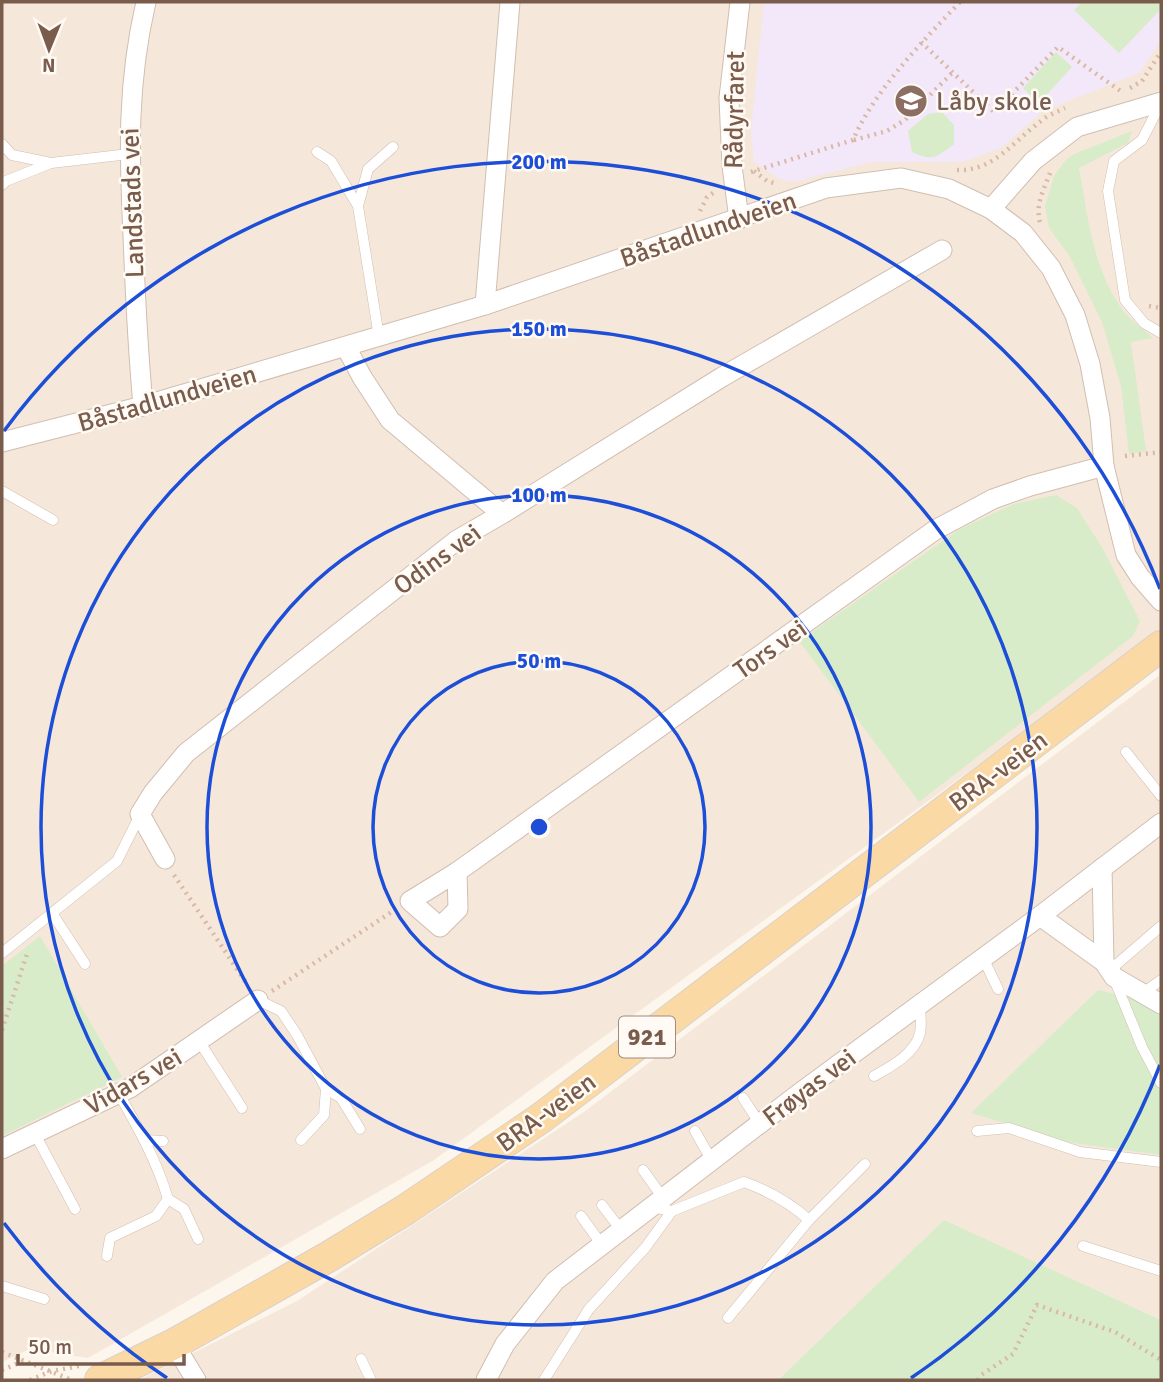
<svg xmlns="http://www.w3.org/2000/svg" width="1163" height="1382" font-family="Signika,sans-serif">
<rect width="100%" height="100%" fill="#fdf6ec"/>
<g fill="#f5e8da">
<polygon points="2,2 1161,2 1161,632 434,1160 88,1358 30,1349 2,1362"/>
<polygon points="1161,674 1161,1320 944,1221 778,1380 139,1380 297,1301 584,1112"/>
</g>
<polygon fill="#f3e8fa" points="764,2 1161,2 1161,41 1139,73 1043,111 1001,148 961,162 870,162 794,182 780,179 754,162 751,132"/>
<g fill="#d8ecc9">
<polygon points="1082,2 1161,2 1161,9 1119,53 1074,10"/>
<polygon points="1056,52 1072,67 1039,103 1023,88"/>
<path d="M942 112 954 125V144C937 157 933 162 912 152L908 131 928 114Z"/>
<path d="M1132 131 1128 143 1079 168C1088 217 1093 272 1125 313 1133 323 1144 329 1153 338L1131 342 1146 451 1129 454 1121 386 1102 322 1070 257 1049 228 1045 206 1054 176 1065 161 1074 154Z"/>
<polygon points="1056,495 1077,508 1103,549 1140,621 1133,636 919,802 799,641 960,529 1014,504"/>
<polygon points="40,936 122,1077 2,1136 2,966"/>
<polygon points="1098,990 1140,1000 1161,1013 1161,1155 1066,1142 971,1113"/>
<polygon points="944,1220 1161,1320 1161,1380 778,1380"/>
</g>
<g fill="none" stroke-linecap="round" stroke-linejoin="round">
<defs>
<g id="service">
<polyline points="1161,103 1142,140 1114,161 1108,191 1125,300 1144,323 1161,333"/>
<polyline points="2,144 12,155 51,163"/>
<polyline points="317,152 331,161 358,206 379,337"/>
<polyline points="2,185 6,181 51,163 129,154"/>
<polyline points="358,206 368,169 393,147"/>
<polyline points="2,491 53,520"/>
<polyline points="1126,752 1161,796"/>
<polyline points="52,913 85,964"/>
<polyline points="2,953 117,861 140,815"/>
<polyline points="983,958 998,989"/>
<polyline points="1110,970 1161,926"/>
<polyline points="1115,981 1142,1047 1161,1083"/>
<polyline points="1143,993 1161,980"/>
<polyline points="258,1000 281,1011 297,1035 326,1089 324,1115 301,1140"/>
<polyline points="199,1041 242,1108"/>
<path d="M874 1076C892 1066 915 1054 920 1033 922 1025 920 1013 920 1004"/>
<polyline points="326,1089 341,1098 360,1129"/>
<polyline points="743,1098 760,1124"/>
<polyline points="695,1131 712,1161"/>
<polyline points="977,1131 1009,1128 1080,1152 1161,1162"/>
<polyline points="35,1134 75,1209"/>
<polyline points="145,1140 163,1141"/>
<polyline points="643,1170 663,1198"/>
<polyline points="168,1199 184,1209 198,1239"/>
<polyline points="602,1205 621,1230"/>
<path d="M652 1207 672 1211 744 1182C769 1191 789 1202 809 1220L728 1318"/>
<polyline points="581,1216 602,1245"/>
<polyline points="809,1220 865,1164"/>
<polyline points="1083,1246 1161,1271"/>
<path d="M107 1256 110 1238 156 1216 168 1199C157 1161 138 1128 119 1094"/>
<polyline points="2,1286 44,1299"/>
<polyline points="361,1359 371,1380"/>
<polyline points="544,1380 589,1309 645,1248 672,1211"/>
</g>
<g id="minor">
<polyline points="991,209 1033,161 1077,127 1161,102"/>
<polyline points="739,219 732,166 729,98 740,2"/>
<polyline points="485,305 510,2"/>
<polyline points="346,347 362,377 390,420 502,514"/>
<path d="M143 406C138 349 135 292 133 235 129 152 127 84 146 2"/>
<polyline points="2,442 143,406 485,305 826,188 901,178 949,189 991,209 1023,233 1051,268 1075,315 1090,364 1100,418 1104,466 1126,555 1140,577 1161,601"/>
<polyline points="165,859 140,814 153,793 186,753 457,540 502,514 722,377 942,250"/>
<polyline points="1102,868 1104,962 1114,977 1161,1004"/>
<polyline points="457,872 935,530 993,499 1030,486 1104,466"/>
<polygon points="457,872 458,909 440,927 410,901"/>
<polyline points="1040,916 1104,962"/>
<polyline points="2,1149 130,1088 258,1000"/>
<polyline points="174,1344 196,1380"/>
<polyline points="486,1380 505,1344 555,1281 797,1095 1040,916 1161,823"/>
</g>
<polyline id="primary" points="100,1380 174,1344 328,1257 405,1210 541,1118 1161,646"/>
</defs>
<use href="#service" stroke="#d1beb0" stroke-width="11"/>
<use href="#minor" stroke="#d1beb0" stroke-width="21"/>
<use href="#primary" stroke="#dad1cd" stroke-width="32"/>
<g stroke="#d9b8a5" stroke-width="4.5" stroke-dasharray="2 5" stroke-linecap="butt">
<polyline points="921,42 994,112 1058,47 1122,92"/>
<polyline points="1130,88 1142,81 1161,52"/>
<polyline points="854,140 887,131 905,120 954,71"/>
<path d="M957 170C993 172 1015 140 1041 121 1048 115 1057 112 1065 108"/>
<polyline points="754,171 767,181 777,184"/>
<path d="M751 172 853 140C874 91 923 41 960 2"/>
<polyline points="700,211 707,197 716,191"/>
<path d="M1040 222C1035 205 1044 189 1050 173"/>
<polyline points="1149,306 1161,308"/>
<polyline points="1125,456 1161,452"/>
<polyline points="174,875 247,984"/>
<polyline points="272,991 393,911"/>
<polyline points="2,1030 27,954"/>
<polyline points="2,1352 72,1380"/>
<polyline points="2,1370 24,1361"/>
<polyline points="30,1380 52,1371 79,1366"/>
<polyline points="978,1380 981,1375 1013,1354 1037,1305 1115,1332 1161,1360"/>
</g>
<use href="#service" stroke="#fff" stroke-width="10"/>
<use href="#minor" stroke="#fff" stroke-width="19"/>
<use href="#primary" stroke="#fbd9a5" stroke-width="30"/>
</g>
<g fill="none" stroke="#1d4ed8" stroke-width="3.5">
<circle cx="539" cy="827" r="166"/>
<circle cx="539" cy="827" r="332"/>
<circle cx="539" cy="827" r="498"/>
<path d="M1160 1065A665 665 0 0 1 911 1378M167 1378A665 665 0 0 1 4 1223M4 431A665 665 0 0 1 1160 589"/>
</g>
<defs>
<symbol id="school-disc" viewBox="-11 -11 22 22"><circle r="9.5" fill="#8d6e63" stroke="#fffaf3"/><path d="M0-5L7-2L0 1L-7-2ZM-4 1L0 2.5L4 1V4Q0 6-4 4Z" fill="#fff"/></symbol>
</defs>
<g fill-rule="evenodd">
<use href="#school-disc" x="892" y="82" width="38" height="38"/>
</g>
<g text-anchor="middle" stroke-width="5" stroke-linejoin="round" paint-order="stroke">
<rect fill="#fffaf3" stroke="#a28b7f" stroke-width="2" x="619" y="1016.5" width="56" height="41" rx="5"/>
<g font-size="24" font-weight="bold" fill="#7a5c4d">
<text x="647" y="1045">921</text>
</g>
<g font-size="26" fill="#785e54" stroke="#fffaf3" text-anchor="start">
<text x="936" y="110">Låby skole</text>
</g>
<g font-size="26" fill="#7a5c4d" stroke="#fffaf3">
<text transform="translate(734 110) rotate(-89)" y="9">Rådyrfaret</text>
<text transform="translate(132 203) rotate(-92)" y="9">Landstads vei</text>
<text transform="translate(708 229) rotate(-19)" y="9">Båstadlundveien</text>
<text transform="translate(167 398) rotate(-16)" y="9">Båstadlundveien</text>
<text transform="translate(437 559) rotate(-36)" y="9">Odins vei</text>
<text transform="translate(770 649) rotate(-35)" y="9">Tors vei</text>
<text transform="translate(998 771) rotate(-37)" y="9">BRA-veien</text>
<text transform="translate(133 1081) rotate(-30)" y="9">Vidars vei</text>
<text transform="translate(809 1087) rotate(-37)" y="9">Frøyas vei</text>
<text transform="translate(546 1112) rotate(-36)" y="9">BRA-veien</text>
</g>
</g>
<circle cx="539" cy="827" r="10" fill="#1d4ed8" stroke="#fffaf3" stroke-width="3.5"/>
<g font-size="21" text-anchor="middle" font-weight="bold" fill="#1d4ed8" stroke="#fffaf3" stroke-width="5" stroke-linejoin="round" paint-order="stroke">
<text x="539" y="169">200 m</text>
<text x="539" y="336">150 m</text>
<text x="539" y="502">100 m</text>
<text x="539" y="668">50 m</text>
</g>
<rect width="1163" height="1382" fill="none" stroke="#7a5c4d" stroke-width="7"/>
<g transform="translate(49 49) rotate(181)" stroke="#fffaf3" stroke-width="5" paint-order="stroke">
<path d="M0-5L12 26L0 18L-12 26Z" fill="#7a5c4d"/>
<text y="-10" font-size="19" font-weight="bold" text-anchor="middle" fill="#7a5c4d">N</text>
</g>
<path d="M18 1354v10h166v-10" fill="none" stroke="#7a5c4d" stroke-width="3.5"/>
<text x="28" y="1354" font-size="21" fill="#7a5c4d" stroke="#fffaf3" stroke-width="5" paint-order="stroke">50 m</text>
</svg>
